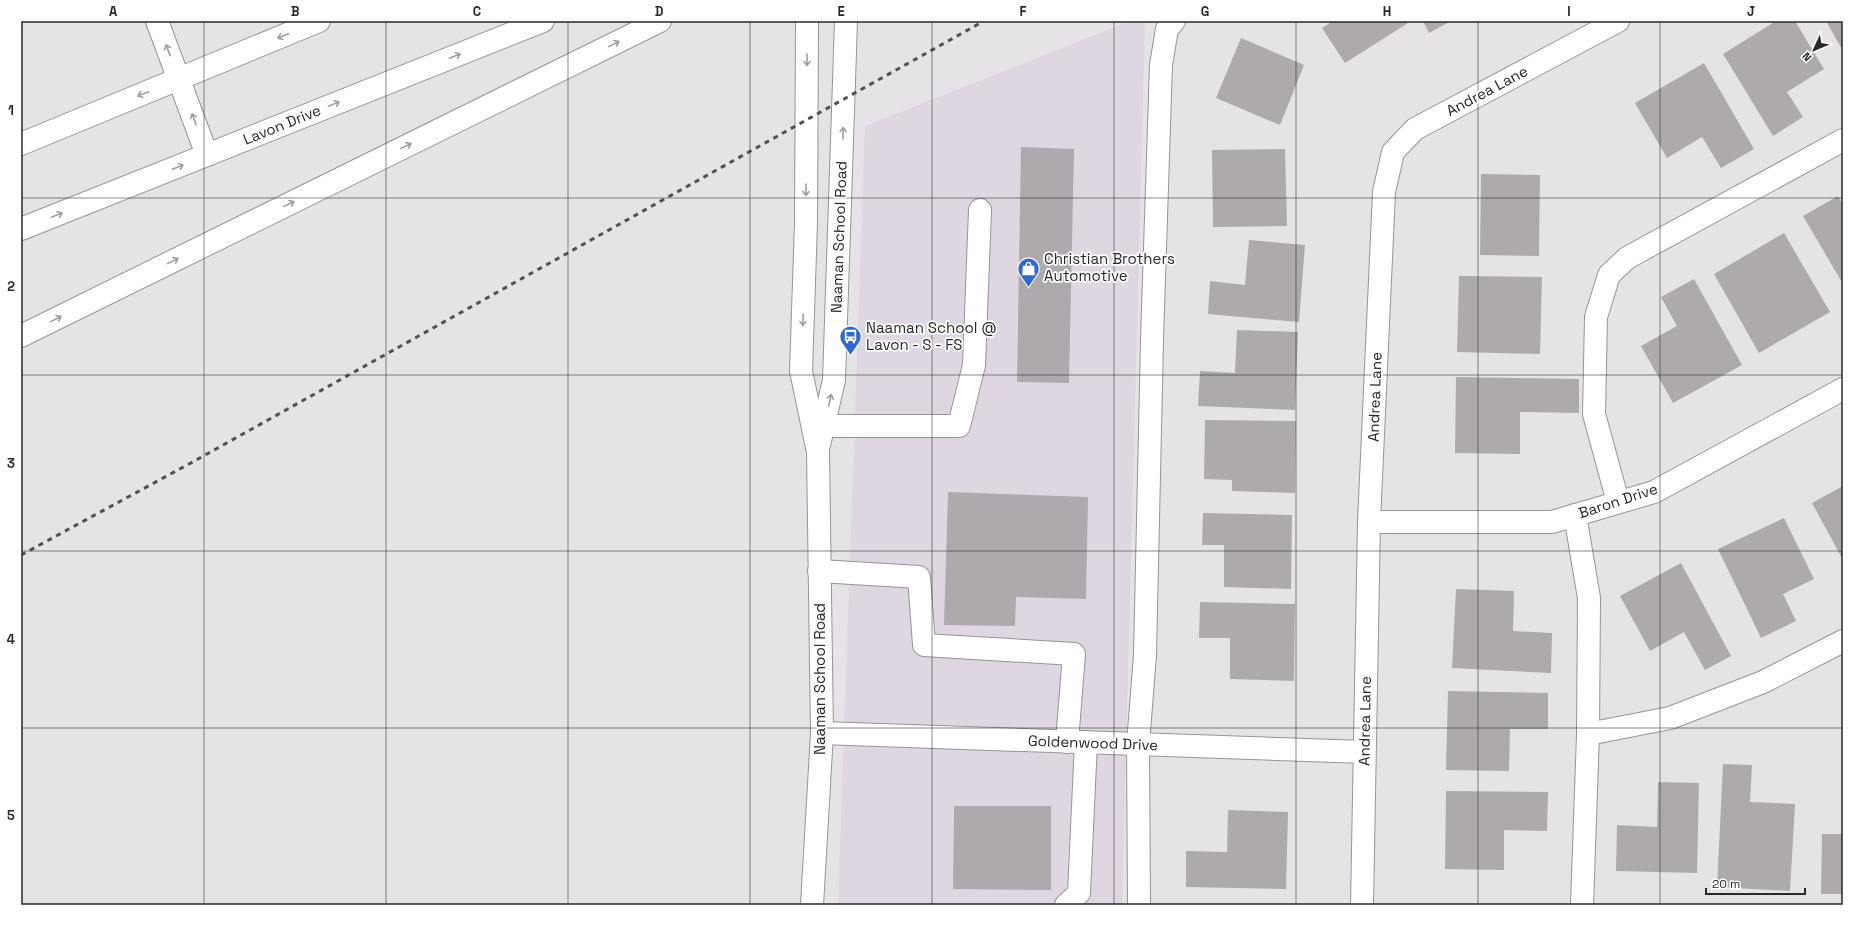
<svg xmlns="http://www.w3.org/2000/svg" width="1864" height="926" font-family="'Space Grotesk',sans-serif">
<rect width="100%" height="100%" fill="#e6e3e7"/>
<polygon fill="#ded6e0" points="1130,21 1145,21 1122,905 838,905 865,126"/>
<g fill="#ada9ad">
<polygon points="1333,21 1406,21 1408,23 1345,63 1322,28"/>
<polygon points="1423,21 1451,21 1429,33"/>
<polygon points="1776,21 1795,21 1824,69 1787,92 1803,117 1773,136 1723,54"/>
<polygon points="1826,21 1843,21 1843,51"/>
<polygon points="1241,38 1304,65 1280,125 1216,98"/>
<polygon points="1704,63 1754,149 1721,168 1702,137 1667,158 1635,103"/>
<polygon points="1021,147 1074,149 1069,383 1017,382"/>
<polygon points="1285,149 1287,226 1213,227 1212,150"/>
<polygon points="1481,174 1540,175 1539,256 1480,255"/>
<polygon points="1838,196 1843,205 1843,284 1803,216"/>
<polygon points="1784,233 1830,312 1759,353 1714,274"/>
<polygon points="1249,240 1305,245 1299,322 1208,314 1210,281 1245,285"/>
<polygon points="1459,276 1542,277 1540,354 1457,352"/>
<polygon points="1694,279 1742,365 1673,403 1641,346 1677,326 1661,297"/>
<polygon points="1237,330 1298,332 1295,410 1198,406 1200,371 1235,373"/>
<polygon points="1456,377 1579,379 1579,413 1520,412 1520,454 1455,453"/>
<polygon points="1205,420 1296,421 1295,493 1232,491 1232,480 1204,479"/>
<polygon points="1843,486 1843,560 1812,503"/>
<polygon points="948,492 1088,497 1086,599 1016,597 1015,626 944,625"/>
<polygon points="1203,513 1292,515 1291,589 1224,587 1224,545 1202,545"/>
<polygon points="1784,518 1814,579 1783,594 1796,621 1761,638 1718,549"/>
<polygon points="1681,563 1731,656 1705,670 1684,632 1650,651 1620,596"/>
<polygon points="1456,589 1514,591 1513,631 1552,633 1551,673 1452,668"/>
<polygon points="1200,602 1295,604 1294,681 1230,679 1230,638 1199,638"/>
<polygon points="1448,691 1548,693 1548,729 1510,729 1509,771 1446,770"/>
<polygon points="1723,764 1752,765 1750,802 1795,804 1790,891 1717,887"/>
<polygon points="1658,782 1699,783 1697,873 1616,871 1617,825 1657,827"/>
<polygon points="1446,791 1548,792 1547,831 1504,830 1504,870 1445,869"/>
<polygon points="954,806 1051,806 1051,890 953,889"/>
<polygon points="1228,810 1288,812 1286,889 1186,887 1186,851 1227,852"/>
<polygon points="1822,834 1843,834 1843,894 1821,894"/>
</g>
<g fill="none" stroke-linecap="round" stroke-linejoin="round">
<defs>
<g id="minor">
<polyline points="824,426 959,426 974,365 980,210"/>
<polyline points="1618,502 1594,414 1596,317 1609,275 1627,258 1843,140"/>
<polyline points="1575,515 1589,598 1588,734 1582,905"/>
<polyline points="1369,522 1552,522 1654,492 1843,389"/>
<polyline points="819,571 919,577 924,645 1074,654 1067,742"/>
<polyline points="822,733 1364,752"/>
<polyline points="1588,734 1670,718 1763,682 1843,641"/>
<polyline points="1066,905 1079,893 1086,742"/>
<polyline points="1139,905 1138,744 1145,655 1152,340 1161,65 1167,29 1174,21"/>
<polyline points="1362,905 1369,522 1384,192 1393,152 1415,129 1618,21"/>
</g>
<g id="major">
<polyline points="157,21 207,155"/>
<polyline points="807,21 806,223 801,371 818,452 822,733 812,905"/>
<polyline points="21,144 319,21"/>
<polyline points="21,229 543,21"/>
<polyline points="819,445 834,380 846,21"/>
</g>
<polyline id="highway" points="21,336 660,21"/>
</defs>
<use href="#minor" stroke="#979498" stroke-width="24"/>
<use href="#major" stroke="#979498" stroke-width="24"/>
<use href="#highway" stroke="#979498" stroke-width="24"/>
<use href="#minor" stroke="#fff" stroke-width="22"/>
<use href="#major" stroke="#fff" stroke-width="22"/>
<use href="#highway" stroke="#fff" stroke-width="22"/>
<polyline stroke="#535053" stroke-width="3" stroke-dasharray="5 5" stroke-linecap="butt" points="21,555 189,464 984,21"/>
</g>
<defs><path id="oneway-shaft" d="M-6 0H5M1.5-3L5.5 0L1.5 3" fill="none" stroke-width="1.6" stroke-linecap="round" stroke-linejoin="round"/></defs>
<g stroke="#9f9e9f">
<use href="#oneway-shaft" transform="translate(283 36) rotate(157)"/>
<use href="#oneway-shaft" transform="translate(614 44) rotate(-26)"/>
<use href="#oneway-shaft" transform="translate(168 50) rotate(-111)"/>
<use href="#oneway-shaft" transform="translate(455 56) rotate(-22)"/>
<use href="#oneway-shaft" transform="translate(807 60) rotate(90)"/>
<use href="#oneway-shaft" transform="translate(143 94) rotate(158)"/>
<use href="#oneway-shaft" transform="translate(334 104) rotate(-22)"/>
<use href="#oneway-shaft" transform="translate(194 119) rotate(-110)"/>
<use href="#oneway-shaft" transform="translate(843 133) rotate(-88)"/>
<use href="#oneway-shaft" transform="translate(406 146) rotate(-26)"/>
<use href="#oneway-shaft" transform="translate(178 167) rotate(-22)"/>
<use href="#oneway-shaft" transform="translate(806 190) rotate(90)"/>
<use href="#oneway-shaft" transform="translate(289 204) rotate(-26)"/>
<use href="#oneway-shaft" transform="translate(57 215) rotate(-22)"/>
<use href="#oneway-shaft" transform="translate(173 261) rotate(-26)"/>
<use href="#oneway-shaft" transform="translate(56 319) rotate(-26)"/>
<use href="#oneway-shaft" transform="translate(803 320) rotate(92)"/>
<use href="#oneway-shaft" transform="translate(830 400) rotate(-77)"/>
</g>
<path fill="none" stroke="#2a282a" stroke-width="1" stroke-opacity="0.55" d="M204 21V905M386 21V905M568 21V905M750 21V905M932 21V905M1114 21V905M1296 21V905M1478 21V905M1660 21V905M21 198H1843M21 375H1843M21 551H1843M21 728H1843"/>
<defs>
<symbol id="shop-pin" viewBox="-11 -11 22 30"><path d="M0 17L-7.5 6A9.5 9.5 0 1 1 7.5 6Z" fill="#2c69d6" stroke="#fff"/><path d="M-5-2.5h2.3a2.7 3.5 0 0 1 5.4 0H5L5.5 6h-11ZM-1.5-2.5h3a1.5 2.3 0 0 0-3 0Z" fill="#fff"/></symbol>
<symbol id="bus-pin" viewBox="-11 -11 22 30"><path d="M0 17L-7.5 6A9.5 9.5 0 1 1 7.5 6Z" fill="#2c69d6" stroke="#fff"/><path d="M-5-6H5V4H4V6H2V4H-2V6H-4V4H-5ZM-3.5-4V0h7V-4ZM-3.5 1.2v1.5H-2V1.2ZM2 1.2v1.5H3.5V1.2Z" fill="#fff"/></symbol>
</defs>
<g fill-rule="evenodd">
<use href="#shop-pin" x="1016" y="256" width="25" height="34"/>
<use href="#bus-pin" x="838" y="324" width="25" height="34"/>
</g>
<g text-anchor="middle" stroke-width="3.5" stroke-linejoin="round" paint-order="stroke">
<g font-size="15" fill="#2a282a" stroke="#fff">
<text transform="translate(1487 91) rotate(-28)" y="5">Andrea Lane</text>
<text transform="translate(282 125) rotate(-22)" y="5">Lavon Drive</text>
<text transform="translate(839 237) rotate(-88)" y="5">Naaman School Road</text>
<text transform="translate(1375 397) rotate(-88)" y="5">Andrea Lane</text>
<text transform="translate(1618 501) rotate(-18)" y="5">Baron Drive</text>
<text transform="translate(820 679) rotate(-90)" y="5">Naaman School Road</text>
<text transform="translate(1365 721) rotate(-89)" y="5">Andrea Lane</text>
<text transform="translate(1093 743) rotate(2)" y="5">Goldenwood Drive</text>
</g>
<g font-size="15" fill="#2a282a" stroke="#fff" text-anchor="start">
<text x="1044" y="264">Christian Brothers<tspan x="1044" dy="17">Automotive</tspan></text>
<text x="866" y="333">Naaman School @<tspan x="866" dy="17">Lavon - S - FS</tspan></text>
</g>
</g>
<rect width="1864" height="926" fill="none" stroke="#ffffff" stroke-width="44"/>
<g transform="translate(1814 50) rotate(226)" stroke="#ffffff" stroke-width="3" paint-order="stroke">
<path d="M0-3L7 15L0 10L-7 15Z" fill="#2a282a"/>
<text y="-6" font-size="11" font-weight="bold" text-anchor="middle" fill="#2a282a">N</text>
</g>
<path d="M1706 888v6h99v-6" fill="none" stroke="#2a282a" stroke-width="2"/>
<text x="1712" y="888" font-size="12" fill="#2a282a" stroke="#ffffff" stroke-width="3" paint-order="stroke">20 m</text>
<rect x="22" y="22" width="1820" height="882" fill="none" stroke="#2a282a" stroke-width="1.5"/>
<g font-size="13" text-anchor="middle" font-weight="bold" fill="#2a282a">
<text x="113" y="16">A</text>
<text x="295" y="16">B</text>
<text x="477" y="16">C</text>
<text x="659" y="16">D</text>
<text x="841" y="16">E</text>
<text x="1023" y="16">F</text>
<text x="1205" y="16">G</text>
<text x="1387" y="16">H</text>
<text x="1569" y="16">I</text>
<text x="1751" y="16">J</text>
<text x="11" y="115">1</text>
<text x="11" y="291">2</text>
<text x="11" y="468">3</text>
<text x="11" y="644">4</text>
<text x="11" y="820">5</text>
</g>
</svg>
